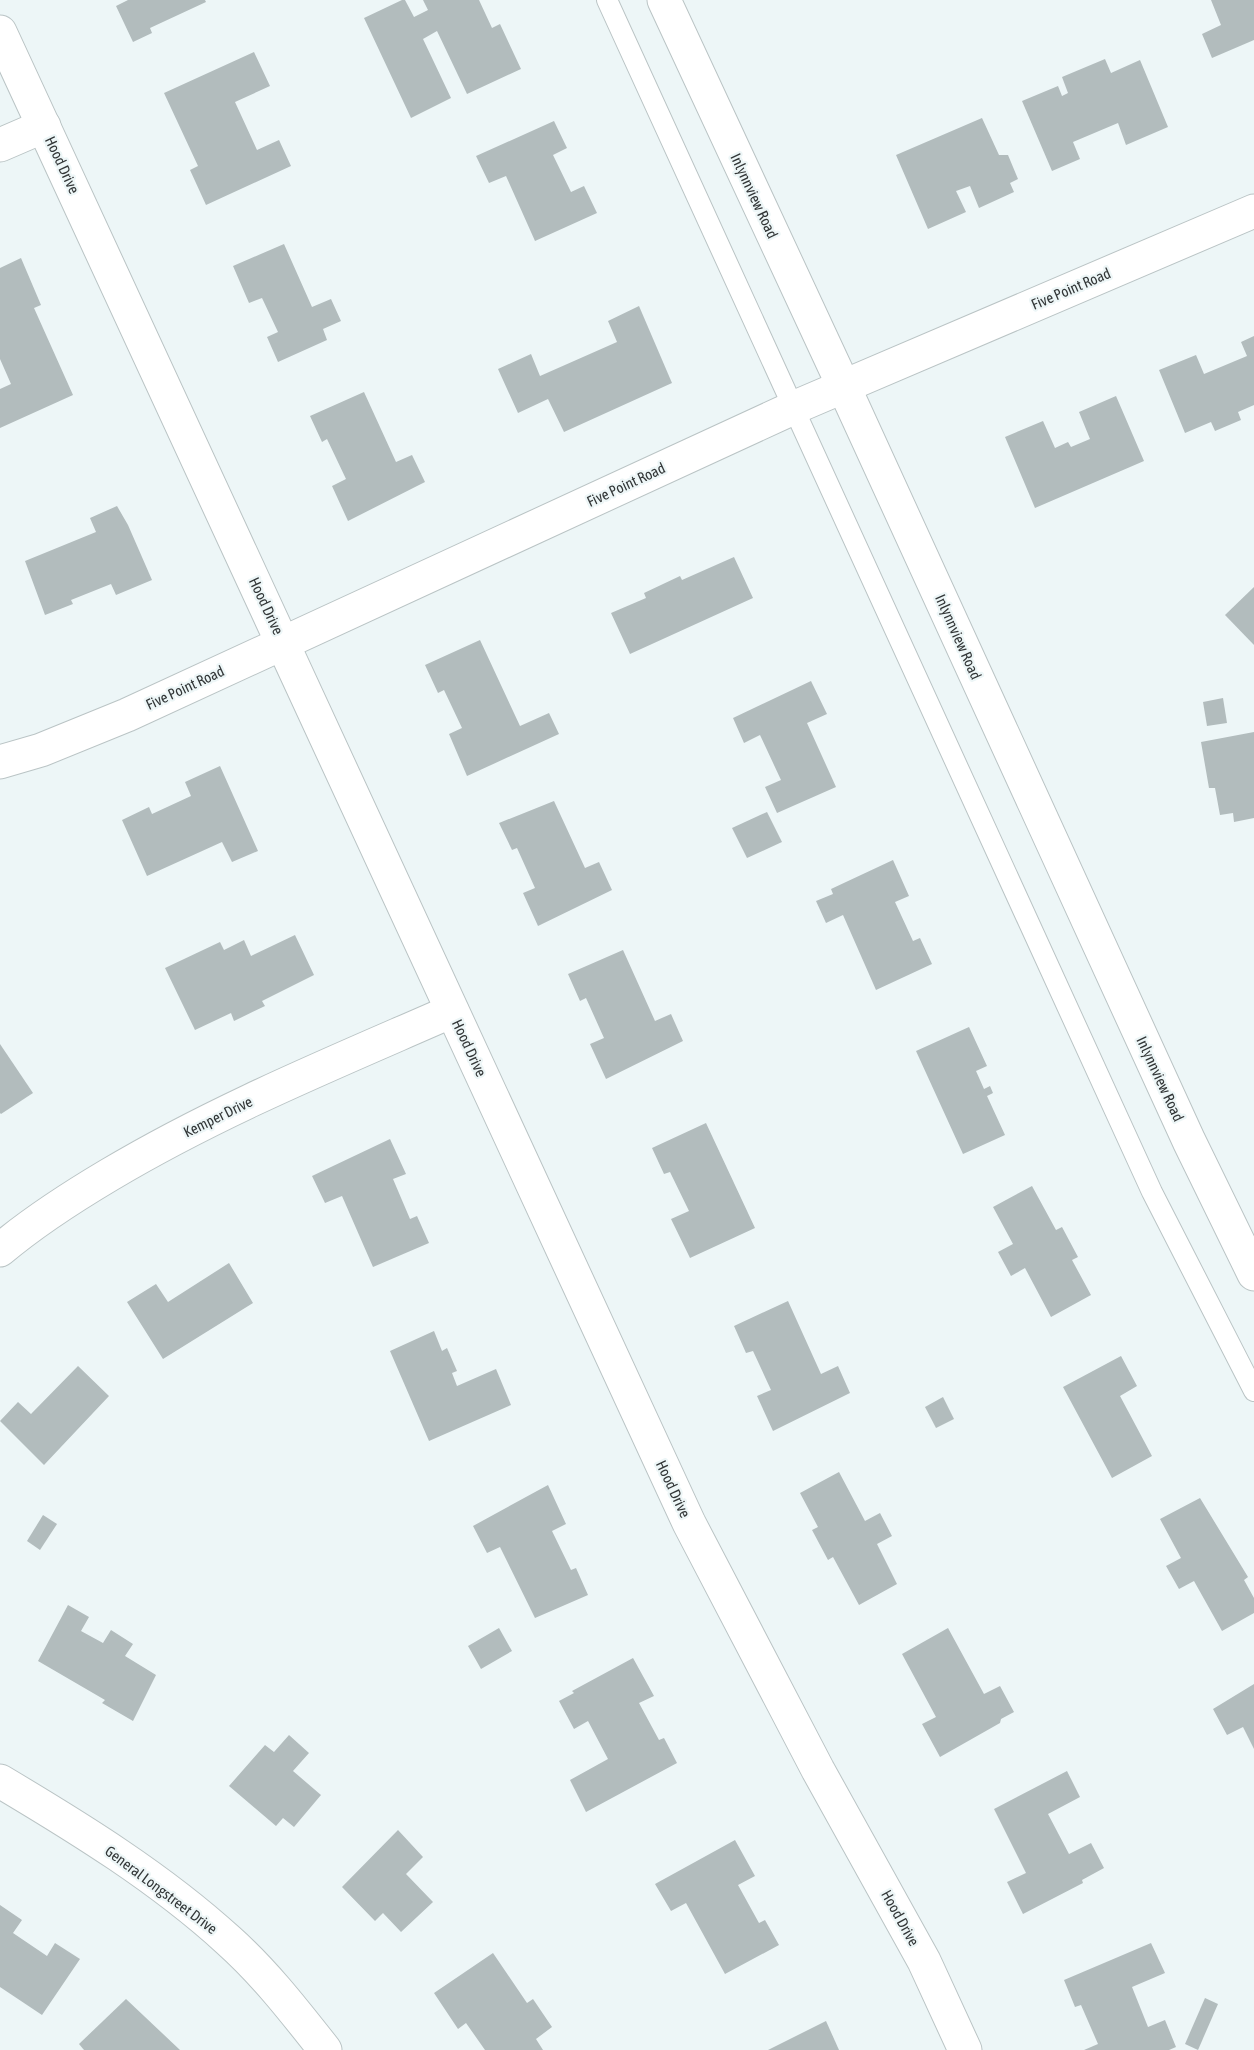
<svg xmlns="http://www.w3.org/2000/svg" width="1254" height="2050" font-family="'Asap Condensed',sans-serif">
<rect width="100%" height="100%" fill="#edf6f7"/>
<g fill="#b2bcbd">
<polygon points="128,0 205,0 206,2 150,28 152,33 133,42 116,6"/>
<polygon points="402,0 405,0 414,17 428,10 423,0 479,0 492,28 500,24 521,69 467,94 437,31 423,39 451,98 411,118 364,18"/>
<polygon points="1211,0 1254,0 1254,40 1212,58 1202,34 1221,25"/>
<polygon points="254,52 270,86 235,102 257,150 279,140 291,166 206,205 190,170 198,166 164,93"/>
<polygon points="1105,59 1111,73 1140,60 1168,127 1126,145 1118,123 1073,142 1080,159 1052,171 1022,101 1058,86 1062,96 1068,93 1062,77"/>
<polygon points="982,118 999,155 1008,155 1018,179 1010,183 1014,192 979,208 970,186 956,191 966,212 928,229 896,155"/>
<polygon points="554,121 567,148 553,155 571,192 584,186 597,213 535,241 506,176 489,183 476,156"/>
<polygon points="284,244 312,307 331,299 341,321 323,329 327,340 278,362 267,337 278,332 262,298 249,303 233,266"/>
<polygon points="21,258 41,305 34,308 73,395 0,428 0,389 11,384 0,359 0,268"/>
<polygon points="639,306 672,383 564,432 548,399 518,413 498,369 531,354 540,376 617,342 608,321"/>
<polygon points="1254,336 1254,405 1238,412 1241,420 1215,431 1211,422 1185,433 1159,370 1196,355 1204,374 1247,356 1241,342"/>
<polygon points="364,392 396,462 412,455 425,482 348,521 332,486 346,479 327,439 322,442 310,416"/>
<polygon points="1116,396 1144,461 1035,508 1005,437 1043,421 1055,448 1068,442 1071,447 1090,439 1079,412"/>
<polygon points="117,506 128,525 152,580 116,595 111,584 71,600 73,604 45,615 25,561 96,532 90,518"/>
<polygon points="734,557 753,598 630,654 611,613 646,598 644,593 680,576 682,580"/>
<polygon points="1254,587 1254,645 1225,615"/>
<polygon points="480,640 520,726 549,713 559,734 467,776 449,734 462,728 444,690 438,693 425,665"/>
<polygon points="811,681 827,714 807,723 836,787 777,813 765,787 781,780 760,735 744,743 733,718"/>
<polygon points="1223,698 1227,723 1207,726 1203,702"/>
<polygon points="1254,732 1254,818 1234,822 1233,813 1220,815 1215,788 1209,788 1201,742"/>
<polygon points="220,766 258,851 232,862 222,842 147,876 122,820 149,807 152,814 191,796 185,782"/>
<polygon points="554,801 585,868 599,862 612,890 538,926 523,893 535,888 517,848 512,850 499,823"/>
<polygon points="767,812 782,842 747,858 732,828"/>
<polygon points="893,860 909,896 895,902 913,941 920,938 932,964 876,990 843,915 826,923 816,901 833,894 831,889"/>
<polygon points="295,935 314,975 262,1001 265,1006 234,1021 231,1013 195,1030 165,968 220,942 224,950 244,940 251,956"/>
<polygon points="623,950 655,1021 671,1014 683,1041 606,1079 590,1044 604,1038 586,998 580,1001 568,974"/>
<polygon points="969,1027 987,1066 976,1071 984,1089 990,1086 993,1093 987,1096 1005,1135 963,1154 916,1051"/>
<polygon points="0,1044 33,1093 1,1114 0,1113"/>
<polygon points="706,1123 755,1228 690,1258 671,1219 689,1211 670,1172 664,1174 652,1148"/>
<polygon points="390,1139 406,1174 393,1179 410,1219 417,1216 429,1243 373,1267 342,1196 325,1203 312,1176"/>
<polygon points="1032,1186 1056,1230 1062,1227 1078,1257 1072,1260 1091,1295 1051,1317 1025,1268 1011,1276 998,1252 1013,1244 993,1207"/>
<polygon points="229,1263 253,1303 163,1359 127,1302 156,1284 168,1302"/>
<polygon points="788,1301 821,1374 838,1366 850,1393 773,1431 757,1396 771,1390 753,1351 746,1353 734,1326"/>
<polygon points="434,1331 442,1351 447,1348 457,1371 452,1373 457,1386 496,1369 511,1405 429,1441 390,1351"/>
<polygon points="1121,1356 1137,1386 1120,1396 1152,1456 1112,1478 1063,1387"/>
<polygon points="78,1366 109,1396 44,1465 0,1421 18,1402 31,1414"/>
<polygon points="943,1397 954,1419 936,1428 925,1407"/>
<polygon points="839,1472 865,1521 880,1513 892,1536 877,1544 897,1584 859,1605 833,1557 828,1560 812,1530 818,1527 800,1493"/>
<polygon points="548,1485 566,1524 552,1531 571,1570 576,1568 588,1595 535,1618 500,1547 487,1553 473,1526"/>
<polygon points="1200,1498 1248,1577 1244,1580 1254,1598 1254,1613 1222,1631 1194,1581 1179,1589 1166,1566 1181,1558 1160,1519"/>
<polygon points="43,1515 57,1524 40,1550 27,1541"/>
<polygon points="68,1605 89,1617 81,1631 103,1643 111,1630 133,1644 125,1656 156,1675 133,1721 102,1703 105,1700 38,1661"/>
<polygon points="499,1628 512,1651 481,1669 468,1646"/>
<polygon points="948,1628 984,1694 1000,1686 1014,1712 1001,1719 1000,1723 940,1757 922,1724 936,1717 902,1654"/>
<polygon points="633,1658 654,1696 639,1703 659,1740 664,1738 677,1763 586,1812 570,1780 608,1759 588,1721 574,1729 559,1701 574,1693 572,1691"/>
<polygon points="1254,1684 1254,1749 1243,1727 1227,1735 1213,1709"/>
<polygon points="289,1735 309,1753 293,1771 321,1795 294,1827 283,1818 276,1826 229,1786 265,1745 274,1752"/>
<polygon points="1067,1771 1080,1797 1048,1814 1069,1854 1091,1843 1104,1868 1082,1880 1083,1883 1023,1914 1007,1882 1026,1873 994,1809"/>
<polygon points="398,1830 423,1857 406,1874 433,1902 401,1932 383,1913 375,1921 342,1887"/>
<polygon points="735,1840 755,1876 738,1885 759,1923 765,1920 779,1945 725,1974 686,1903 671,1911 655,1884"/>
<polygon points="0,1905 22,1920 13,1933 47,1956 55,1943 80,1959 42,2015 0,1987"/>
<polygon points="1151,1943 1165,1973 1132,1987 1148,2027 1165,2020 1176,2047 1169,2050 1084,2050 1098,2044 1081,2005 1075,2007 1064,1980"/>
<polygon points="493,1953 527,2003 533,1999 552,2027 536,2039 543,2050 485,2050 466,2023 458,2029 434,1993"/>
<polygon points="1205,1998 1218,2004 1198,2050 1185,2044"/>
<polygon points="126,1999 180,2050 84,2050 79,2044"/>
<polygon points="826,2021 839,2050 768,2050"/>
</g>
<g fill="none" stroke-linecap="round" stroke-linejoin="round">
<defs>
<polyline id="lane" points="607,0 1152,1192 1254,1391"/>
<g id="street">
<polyline points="664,0 843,385 1189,1141 1254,1274"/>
<polyline points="0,32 689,1523 818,1770 924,1961 965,2050"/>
<polyline points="0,145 44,126"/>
<polyline points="0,762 41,750 127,715 793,408 1254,211"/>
<path d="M0 1250C33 1222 72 1197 109 1175 218 1110 336 1062 452 1011"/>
<path d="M0 1781C79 1828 160 1878 228 1940 265 1973 295 2012 325 2050"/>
</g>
</defs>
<use href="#lane" stroke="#bac4c5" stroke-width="22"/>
<use href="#street" stroke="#bac4c5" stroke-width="35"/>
<use href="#lane" stroke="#fff" stroke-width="20"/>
<use href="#street" stroke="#fff" stroke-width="33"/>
</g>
<g text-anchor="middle" stroke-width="4.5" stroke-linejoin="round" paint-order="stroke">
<g font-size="15" fill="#323637" stroke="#edf6f7">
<text transform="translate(62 165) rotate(65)" y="5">Hood Drive</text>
<text transform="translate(754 196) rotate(65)" y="5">Inlynnview Road</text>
<text transform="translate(1071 289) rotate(-23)" y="5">Five Point Road</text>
<text transform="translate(626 485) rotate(-25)" y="5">Five Point Road</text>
<text transform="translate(266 606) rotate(65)" y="5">Hood Drive</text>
<text transform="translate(958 637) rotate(66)" y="5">Inlynnview Road</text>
<text transform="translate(185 688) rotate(-25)" y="5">Five Point Road</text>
<text transform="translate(469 1048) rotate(65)" y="5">Hood Drive</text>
<text transform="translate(1160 1079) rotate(65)" y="5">Inlynnview Road</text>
<text transform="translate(218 1117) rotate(-26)" y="5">Kemper Drive</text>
<text transform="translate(673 1489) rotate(65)" y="5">Hood Drive</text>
<text transform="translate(161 1890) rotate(37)" y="5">General Longstreet Drive</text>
<text transform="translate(900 1918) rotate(61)" y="5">Hood Drive</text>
</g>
</g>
</svg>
